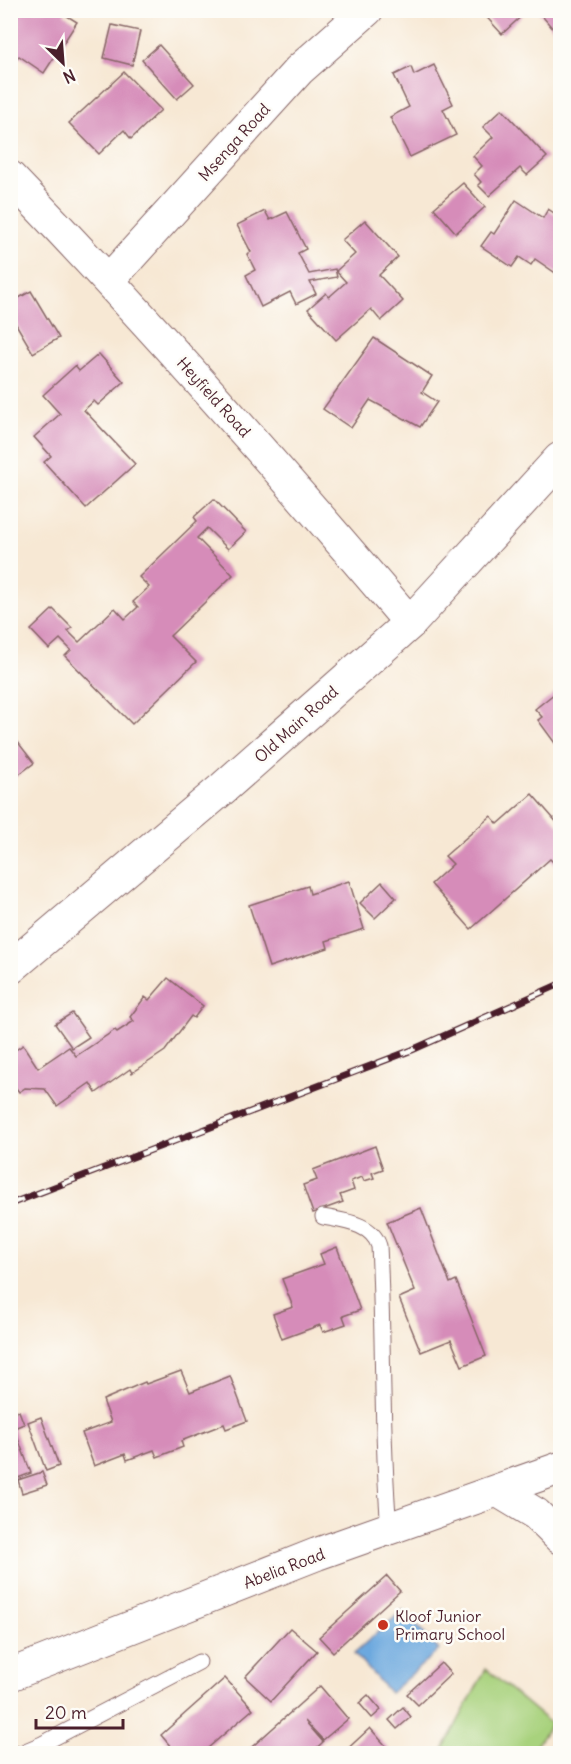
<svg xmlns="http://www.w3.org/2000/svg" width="571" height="1764" font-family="Delius,sans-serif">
<rect width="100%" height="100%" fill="#fdfcf7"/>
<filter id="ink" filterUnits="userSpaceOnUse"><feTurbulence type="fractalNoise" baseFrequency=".0167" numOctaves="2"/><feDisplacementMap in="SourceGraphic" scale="12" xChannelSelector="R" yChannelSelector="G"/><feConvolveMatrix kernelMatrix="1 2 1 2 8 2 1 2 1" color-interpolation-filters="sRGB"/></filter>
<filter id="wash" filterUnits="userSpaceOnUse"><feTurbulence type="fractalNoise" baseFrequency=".008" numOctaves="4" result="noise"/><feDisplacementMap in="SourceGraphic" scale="24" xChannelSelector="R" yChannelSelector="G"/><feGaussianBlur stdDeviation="1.35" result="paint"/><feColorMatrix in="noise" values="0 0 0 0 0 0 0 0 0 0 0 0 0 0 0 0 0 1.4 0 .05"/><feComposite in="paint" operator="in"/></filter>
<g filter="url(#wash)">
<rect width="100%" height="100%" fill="#f7e8d4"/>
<polygon fill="#a8d27d" stroke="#797854" stroke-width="1.5" points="486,1669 551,1724 531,1753 441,1753"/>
<polygon fill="#6ca8de" stroke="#5b6484" stroke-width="1.5" points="403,1610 439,1650 390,1693 354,1653"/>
<g id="blocks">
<g fill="#d68cb9">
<polygon points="10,10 67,10 64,14 77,22 44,73 19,56 10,69"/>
<polygon points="480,10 528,10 502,34"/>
<polygon points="537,10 560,10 560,24 554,30"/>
<polygon points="112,25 140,31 132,65 104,58"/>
<polygon points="159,45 194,84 177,99 142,60"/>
<polygon points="434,65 453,104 443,109 456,135 410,157 390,117 409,107 394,75 411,67 414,75"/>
<polygon points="124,72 161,110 131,139 124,130 99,154 69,123"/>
<polygon points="502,109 547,157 527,175 520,168 489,196 478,185 481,182 474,174 482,166 473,156 493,137 483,127"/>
<polygon points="463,183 485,207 456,233 434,208"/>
<polygon points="516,200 543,218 548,209 560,217 560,276 535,259 531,265 519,257 512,267 481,246 491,232 494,234"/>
<polygon points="265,211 270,220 287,212 306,249 298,253 309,274 335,269 337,277 310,282 316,294 296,304 290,292 261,307 246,275 255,270 247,254 251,252 237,225"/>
<polygon points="365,220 398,257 379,275 403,301 381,321 371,309 336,340 308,309 326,293 329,297 346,282 336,271 355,254 342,240"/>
<polygon points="31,291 59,338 33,353 10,314 10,303"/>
<polygon points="374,338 432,376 422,392 437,402 420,427 370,400 351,428 323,409"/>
<polygon points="99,354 124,382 98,405 94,401 84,410 135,464 86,508 44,462 51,456 34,437 60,414 43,395 75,366 79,371"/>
<polygon points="214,499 246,532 228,549 207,528 197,538 233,575 170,636 196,662 132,724 65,656 71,650 60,639 49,649 31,630 53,609 72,628 68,631 79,642 115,608 125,619 138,607 133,602 149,587 139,577 197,521 194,517"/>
<polygon points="560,689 560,750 538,720 542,717 535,709"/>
<polygon points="10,732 34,763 10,781"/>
<polygon points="532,794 560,826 560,859 555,864 550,859 471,929 431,884 453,864 445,856 491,816 498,824"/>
<polygon points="349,881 364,929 326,941 328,948 269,967 249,905 308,886 310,894"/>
<polygon points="382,882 396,898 375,918 360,903"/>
<polygon points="168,978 203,1006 194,1018 191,1016 165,1051 132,1073 130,1069 96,1093 90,1083 57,1106 45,1089 25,1088 19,1092 10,1080 10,1054 23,1045 38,1068 69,1047 76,1056 115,1030 117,1032 134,1021 130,1017 145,997 149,1000"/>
<polygon points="72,1013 89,1037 72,1048 55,1024"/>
<polygon points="375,1146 383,1169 372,1173 374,1178 364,1181 362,1177 351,1181 354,1190 340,1195 343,1202 313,1213 303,1185 317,1180 313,1170"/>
<polygon points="421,1208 450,1283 456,1280 486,1356 462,1366 451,1340 421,1352 399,1298 415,1291 387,1222"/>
<polygon points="337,1247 360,1310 343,1316 346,1324 323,1332 320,1325 282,1339 273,1314 293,1307 282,1279 324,1264 320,1254"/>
<polygon points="181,1371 190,1392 230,1376 247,1421 226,1429 224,1424 181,1441 183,1447 157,1457 154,1450 127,1460 125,1454 94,1466 82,1433 111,1422 103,1400 145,1382 146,1384"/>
<polygon points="19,1411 24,1424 14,1428 31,1473 10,1481 10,1414"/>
<polygon points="41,1417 59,1466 46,1471 28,1422"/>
<polygon points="42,1472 47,1485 22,1493 18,1480"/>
<polygon points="387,1576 400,1591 333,1652 319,1637"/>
<polygon points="290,1628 317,1651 271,1701 245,1677"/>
<polygon points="441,1663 451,1674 418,1705 407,1694"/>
<polygon points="225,1678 253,1709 201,1754 177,1754 161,1735"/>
<polygon points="320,1686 348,1719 323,1740 305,1721 323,1742 310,1754 244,1754"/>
<polygon points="368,1695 381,1710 372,1718 359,1703"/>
<polygon points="403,1707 411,1717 397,1729 389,1720"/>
<polygon points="370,1728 393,1754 342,1754"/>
</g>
</g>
</g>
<g filter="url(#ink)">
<use href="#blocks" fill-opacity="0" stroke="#876566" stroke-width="1.5"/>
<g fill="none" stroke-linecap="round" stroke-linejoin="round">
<defs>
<g id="service">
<path d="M323 1217C343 1221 372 1223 379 1246 384 1340 381 1435 389 1529"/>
<polyline points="18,1754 42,1744 199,1662"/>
</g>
<g id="minor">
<path d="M10 177C149 321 281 471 410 623"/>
<polyline points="109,280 299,70 367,10"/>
<polyline points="498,1491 536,1514 560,1538"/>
<polyline points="10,1675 317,1554 560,1468"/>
</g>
<polyline id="tertiary" points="10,968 222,789 410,623 560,459"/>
</defs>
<use href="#service" stroke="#876566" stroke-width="17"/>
<use href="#minor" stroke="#876566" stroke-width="34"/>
<use href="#tertiary" stroke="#876566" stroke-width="35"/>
<use href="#service" stroke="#fff" stroke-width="15"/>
<use href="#minor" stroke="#fff" stroke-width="32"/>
<use href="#tertiary" stroke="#fff" stroke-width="33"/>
<defs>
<polyline id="rail" points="10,1204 412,1050 560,984"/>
</defs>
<use href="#rail" stroke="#4a1f2b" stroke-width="7"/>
<use href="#rail" stroke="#fdfcf7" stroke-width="4.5" stroke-dasharray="14" stroke-linecap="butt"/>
</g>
</g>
<circle fill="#c8321e" stroke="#fdfcf7" stroke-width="2" cx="383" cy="1625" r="6"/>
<g text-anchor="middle" stroke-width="5" stroke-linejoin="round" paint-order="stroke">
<g font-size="16" fill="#4a1f2b" stroke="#fdfcf7">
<text transform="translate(234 142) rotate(-48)" y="6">Msenga Road</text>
<text transform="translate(214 397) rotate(48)" y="6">Heyfield Road</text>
<text transform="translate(296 724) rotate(-42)" y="6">Old Main Road</text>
<text transform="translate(284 1568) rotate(-21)" y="6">Abelia Road</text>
</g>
<g font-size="16" fill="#4a1f2b" stroke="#fdfcf7" text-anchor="start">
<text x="395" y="1622">Kloof Junior<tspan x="395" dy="18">Primary School</tspan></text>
</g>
</g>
<rect width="571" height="1764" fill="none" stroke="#fdfcf7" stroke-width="36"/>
<g transform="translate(63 63) rotate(155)" stroke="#fdfcf7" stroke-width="4.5" paint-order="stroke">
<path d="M0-4.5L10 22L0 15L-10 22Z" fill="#4a1f2b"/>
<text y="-9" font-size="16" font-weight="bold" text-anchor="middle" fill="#4a1f2b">N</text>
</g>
<path d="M36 1719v9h87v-9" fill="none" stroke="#4a1f2b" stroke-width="3"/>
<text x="45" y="1719" font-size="18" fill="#4a1f2b" stroke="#fdfcf7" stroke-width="4.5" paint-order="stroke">20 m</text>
</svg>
